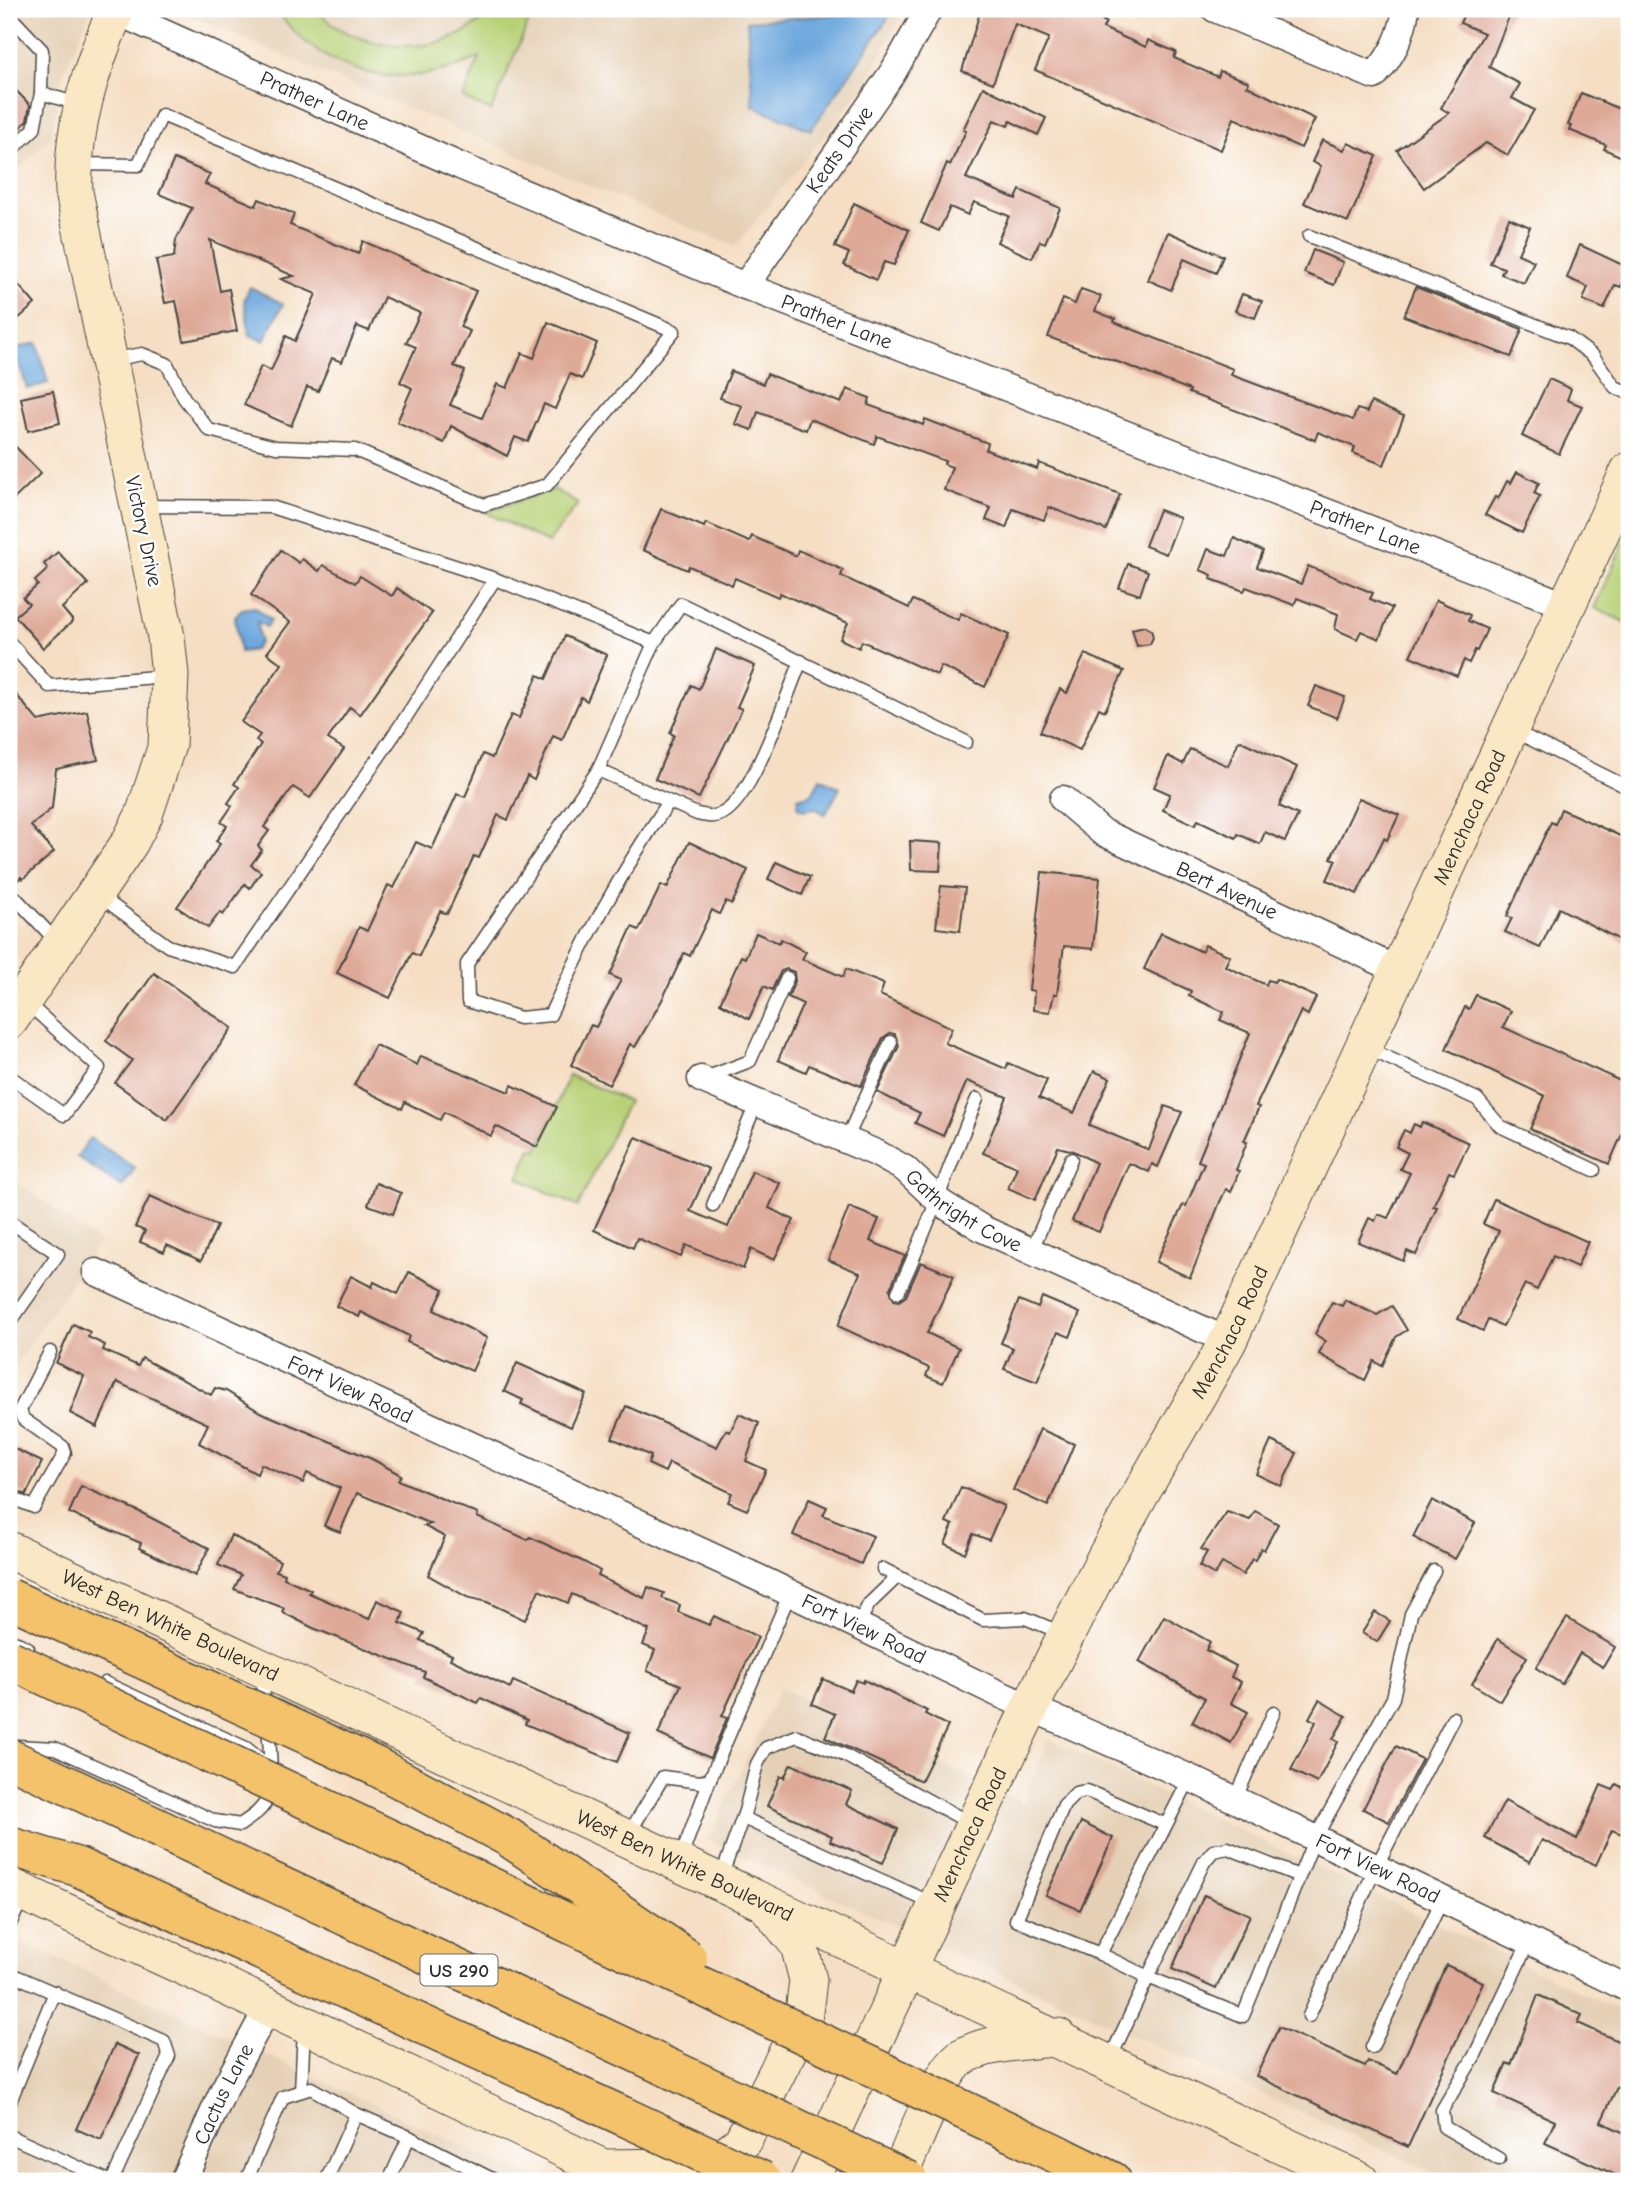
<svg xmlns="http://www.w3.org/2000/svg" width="1638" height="2190" font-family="'Comic Neue',sans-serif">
<rect width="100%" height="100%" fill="#fff"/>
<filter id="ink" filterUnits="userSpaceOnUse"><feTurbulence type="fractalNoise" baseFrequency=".0143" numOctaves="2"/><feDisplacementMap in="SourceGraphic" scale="14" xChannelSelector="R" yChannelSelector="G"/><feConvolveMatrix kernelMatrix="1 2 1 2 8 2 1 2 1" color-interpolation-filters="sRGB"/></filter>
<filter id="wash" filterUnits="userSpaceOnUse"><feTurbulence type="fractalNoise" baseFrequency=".00686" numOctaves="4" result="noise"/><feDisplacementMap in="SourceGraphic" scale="28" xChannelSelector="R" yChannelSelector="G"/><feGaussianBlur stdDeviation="1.57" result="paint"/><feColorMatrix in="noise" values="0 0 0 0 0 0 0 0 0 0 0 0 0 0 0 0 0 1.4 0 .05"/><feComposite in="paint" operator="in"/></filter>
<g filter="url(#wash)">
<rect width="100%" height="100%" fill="#f5dec3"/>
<g fill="#e5d0b5">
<polygon points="9,9 92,9 65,68 50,138 9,178"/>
<polygon points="174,9 903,9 868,81 735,247"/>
<polygon points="9,1176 99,1242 9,1375"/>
<polygon points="780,1688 1024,1803 1048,1739 1629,2015 1629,2181 1451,2181 708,1840"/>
<polygon points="9,1936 539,2181 9,2181"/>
</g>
<g fill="#b7d075" stroke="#717e50" stroke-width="2">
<path d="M275 9C285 9 303 5 313 9 321 12 330 24 338 28 387 55 454 54 492 9H534L491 111 463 98 480 57C402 93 327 79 275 9Z"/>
<polygon points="554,489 578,504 548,543 485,512"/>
<polygon points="1629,531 1629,624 1594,608"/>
<polygon points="569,1075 628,1101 578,1207 518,1178 531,1148 538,1150"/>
</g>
<g fill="#6da7dd" stroke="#4c6984" stroke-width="2">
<polygon points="893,11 811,130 753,106 747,21"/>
<polygon points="250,287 283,304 264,341 250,335 244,300"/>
<polygon points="37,343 48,383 27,389 19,361 13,366 9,357 17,348"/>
<polygon points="255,607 271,620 266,627 257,621 260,642 254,650 240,652 235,617 242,609"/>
<polygon points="820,778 840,788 825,815 816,808 802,810 798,807 798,798 812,794"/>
<polygon points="90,1138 135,1168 122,1187 77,1157"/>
</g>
<g id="blocks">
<g fill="#dea997">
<polygon points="981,9 1057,9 1075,16 1077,10 1106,22 1103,28 1125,38 1146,47 1148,40 1176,52 1174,58 1218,77 1220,71 1249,82 1247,86 1315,119 1301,148 1234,118 1221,150 1035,70 1049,38 1015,24 993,83 962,71"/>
<polygon points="1466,9 1512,9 1489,67 1520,84 1512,98 1534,110 1508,155 1486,143 1424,188 1397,150 1449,113 1441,108 1484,33 1460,23"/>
<polygon points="9,83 30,105 27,121 9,138"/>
<polygon points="983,87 1046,118 1038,135 1010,121 1008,126 994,120 966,178 1016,199 1020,190 1060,208 1045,243 1040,241 1032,258 997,242 1009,216 974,202 968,215 950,207 939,231 921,223 947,163 950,165 966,131 963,130"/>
<polygon points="1581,93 1629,113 1629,160 1604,149 1606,145 1569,130 1571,126 1568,125"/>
<polygon points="1322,140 1344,150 1348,143 1377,156 1348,222 1304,203 1321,166 1312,162"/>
<polygon points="174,159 210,174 205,184 256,206 259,199 294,214 290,225 358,254 363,241 476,291 460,327 470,331 454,366 465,371 450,405 482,418 497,384 507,388 522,353 534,358 548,322 597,343 582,379 570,374 555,409 544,404 528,442 515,437 507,456 451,426 444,443 397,422 412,388 400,382 416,347 406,343 420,313 384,297 369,331 357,326 342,362 332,358 318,391 307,387 291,426 244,405 261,366 271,371 286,336 295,341 316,294 281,279 294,276 210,240 220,291 229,289 237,331 184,341 176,301 165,303 156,260 174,257 176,240 192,208 159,194"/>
<polygon points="854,203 909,230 894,265 884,262 876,280 844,265 849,253 835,247"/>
<polygon points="1509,218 1530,227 1518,254 1534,261 1524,283 1501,274 1504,268 1490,263"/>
<polygon points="1168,232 1223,256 1216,273 1184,259 1171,290 1148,280"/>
<polygon points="1580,245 1629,268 1621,287 1615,285 1604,309 1583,300 1588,287 1567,278"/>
<polygon points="1313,250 1343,262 1334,285 1304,273"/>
<polygon points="9,274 35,304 9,327"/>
<polygon points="1416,287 1522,329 1511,357 1404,316"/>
<polygon points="1081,289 1101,296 1095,311 1115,319 1114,322 1233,369 1231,375 1353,420 1357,409 1367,412 1371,402 1404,416 1384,465 1353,453 1355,447 1318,432 1315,440 1189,393 1190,390 1126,365 1048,337 1063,299 1075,304"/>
<polygon points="1242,294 1262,301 1255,318 1235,311"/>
<polygon points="731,371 763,384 767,374 841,403 847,389 870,398 868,405 923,425 925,419 988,443 986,450 1037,469 1039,463 1120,494 1106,530 1049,507 1044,520 1013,509 1006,528 986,520 991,508 944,490 952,467 944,464 945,461 877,436 874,444 810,419 806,430 758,412 752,430 735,424 742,406 720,398"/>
<polygon points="1549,379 1571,389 1567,400 1582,406 1559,454 1522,436"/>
<polygon points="53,391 60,423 28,431 21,398"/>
<polygon points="9,440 41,473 9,504"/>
<polygon points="1517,472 1539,483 1534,493 1540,496 1522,533 1485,515 1495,497 1498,499 1507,481 1511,483"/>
<polygon points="661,509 704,527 706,523 749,542 752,536 796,556 798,550 843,570 841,576 909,608 913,600 958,620 961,613 1009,635 985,687 941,666 937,675 862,641 859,648 840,639 848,623 780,593 778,597 735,578 732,585 689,566 687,570 643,550"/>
<polygon points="1159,510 1180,518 1166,554 1145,546"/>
<polygon points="1234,538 1263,551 1257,567 1301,584 1308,566 1373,593 1370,599 1392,608 1379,639 1361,631 1357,639 1335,629 1338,614 1297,598 1294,605 1246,587 1244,591 1211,579 1212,575 1200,570 1208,549 1227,556"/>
<polygon points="281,550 299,563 302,559 319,571 323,565 355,583 360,576 392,596 397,588 432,613 360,715 350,707 328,739 344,749 310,798 293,787 264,827 269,831 258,846 262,850 251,865 261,872 250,888 245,884 223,915 220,912 208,928 177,907 220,844 216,841 227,826 221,822 232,806 228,803 239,787 234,784 261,744 256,740 260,735 241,722 282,664 267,653 290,622 251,595"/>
<polygon points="58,552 88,584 62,608 73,621 43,648 15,616 29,604 23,598 38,585 35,581 48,569 44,564"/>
<polygon points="1128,564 1148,571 1140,595 1119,588"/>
<polygon points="1436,600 1470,615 1468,621 1487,629 1477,651 1475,650 1469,663 1464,660 1457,676 1410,656"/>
<polygon points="1144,626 1151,630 1153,637 1150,644 1137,646 1132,629"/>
<polygon points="565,636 607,655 587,701 581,697 562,740 553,736 534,780 527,776 508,820 498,815 479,858 474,856 447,914 440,911 419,956 412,953 390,998 337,973 359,927 367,931 388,885 394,888 416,842 432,849 457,794 465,797 483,754 492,758 511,715 519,718 538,675 546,679"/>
<polygon points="716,649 755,666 737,707 742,709 699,798 655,779 674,735 670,733 691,685 699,689"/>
<polygon points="1085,654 1124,671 1105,711 1099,708 1080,750 1040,732 1060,689 1067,693"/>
<polygon points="9,686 38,721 87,711 98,760 56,769 52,808 31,826 54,852 23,879 21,877 17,881 9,872"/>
<polygon points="1316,686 1345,697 1337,718 1308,706"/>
<polygon points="1239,740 1297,767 1279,806 1298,815 1285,841 1265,832 1260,844 1238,834 1236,838 1198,820 1195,825 1163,810 1170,794 1154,787 1168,756 1183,764 1190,749 1228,766"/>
<polygon points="1359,798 1399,815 1387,840 1384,838 1357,894 1327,880 1336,860 1331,858"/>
<polygon points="1561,809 1629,840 1629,945 1559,908 1540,948 1505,932 1512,918 1507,916 1531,864 1551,822 1555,824"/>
<polygon points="910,841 942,843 940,871 911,870"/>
<polygon points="689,842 748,870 732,904 726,901 719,914 712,910 690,956 684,953 662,1000 635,1047 630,1044 609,1085 571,1065 591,1025 596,1027 621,980 610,975 632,927 639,930 661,885 667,888"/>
<polygon points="776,862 810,877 802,895 768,879"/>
<polygon points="1042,872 1100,878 1093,949 1064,946 1057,994 1054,994 1050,1012 1033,1010 1034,991 1029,990"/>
<polygon points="941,886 965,888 960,931 936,928"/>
<polygon points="756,933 779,943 781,939 806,952 802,959 843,977 846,969 884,984 880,995 952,1028 945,1043 1006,1069 1008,1063 1047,1080 1039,1098 1074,1113 1094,1071 1110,1078 1089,1125 1149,1150 1165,1106 1182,1112 1158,1167 1152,1164 1149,1172 1129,1163 1099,1232 1072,1221 1096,1163 1074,1151 1058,1147 1035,1200 1008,1188 1017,1167 983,1153 1007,1097 967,1081 943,1136 915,1123 920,1113 877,1092 899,1046 895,1034 890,1033 883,1038 861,1086 809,1065 806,1072 778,1060 803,1004 788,997 795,981 794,972 787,969 781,971 772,990 764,986 749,1019 720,1003 741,956 745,958"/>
<polygon points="1161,933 1202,952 1205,945 1230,956 1225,966 1266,985 1268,980 1274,982 1276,979 1316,997 1308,1015 1301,1011 1256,1106 1259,1107 1244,1141 1247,1142 1236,1170 1239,1171 1231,1192 1226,1189 1220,1202 1190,1278 1156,1262 1183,1205 1186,1206 1204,1163 1198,1161 1250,1033 1220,1020 1224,1012 1189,996 1191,991 1144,969"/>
<polygon points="154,973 232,1028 167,1120 115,1083 132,1060 106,1041"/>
<polygon points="1476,995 1511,1011 1503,1027 1629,1085 1629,1135 1623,1132 1609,1164 1530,1129 1545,1096 1446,1049 1465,1007 1469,1009"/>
<polygon points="375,1045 417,1065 421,1056 509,1092 512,1085 557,1107 537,1147 496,1126 491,1136 444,1112 440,1120 405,1102 402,1109 354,1085"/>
<polygon points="1422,1122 1469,1143 1454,1174 1449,1172 1433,1206 1437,1207 1416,1255 1407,1251 1403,1261 1358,1242 1369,1218 1375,1221 1378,1214 1388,1218 1410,1173 1400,1169 1408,1153 1396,1147 1404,1130 1410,1133 1414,1124 1420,1127"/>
<polygon points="636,1137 709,1169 690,1211 728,1227 752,1171 780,1183 769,1208 794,1220 774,1260 751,1249 743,1269 686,1245 681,1257 637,1238 633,1248 594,1230"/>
<polygon points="376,1183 401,1193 393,1214 368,1205"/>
<polygon points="150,1196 217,1226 201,1261 167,1245 164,1252 140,1242 145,1231 135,1227"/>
<polygon points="1494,1199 1588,1242 1577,1267 1553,1256 1537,1290 1525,1284 1503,1326 1488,1320 1483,1331 1458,1319 1499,1231 1483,1224"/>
<polygon points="849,1207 879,1219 870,1241 905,1256 890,1289 894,1300 899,1301 906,1296 921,1262 954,1276 927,1333 959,1348 943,1383 926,1376 929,1368 838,1326 860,1273 828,1260"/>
<polygon points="409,1272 444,1289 434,1310 487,1338 472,1371 407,1342 409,1336 361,1312 359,1317 336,1306 351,1276 372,1287 374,1282 398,1294"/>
<polygon points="1042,1297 1080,1313 1070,1337 1058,1332 1037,1382 1004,1369 1013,1348 1001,1343 1019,1300 1038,1308"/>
<polygon points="1345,1300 1377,1315 1392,1306 1407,1330 1396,1337 1382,1366 1374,1361 1365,1380 1319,1354 1325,1341 1315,1334 1332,1302 1342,1306"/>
<polygon points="73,1324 90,1332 88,1337 105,1345 103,1350 138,1366 142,1358 211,1395 215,1388 226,1391 260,1412 372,1459 401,1475 398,1480 478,1514 477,1517 528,1540 530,1537 582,1561 600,1571 598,1576 644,1598 648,1587 664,1593 662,1598 680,1605 678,1612 709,1625 714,1616 758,1637 722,1716 727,1718 710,1758 658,1734 681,1685 647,1671 655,1650 643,1645 649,1630 572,1594 568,1603 539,1590 525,1620 487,1602 467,1597 428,1575 445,1537 424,1526 431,1524 357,1493 340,1532 324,1526 340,1488 307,1473 303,1483 261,1464 257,1474 199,1443 208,1424 117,1382 97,1427 70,1413 84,1376 56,1363"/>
<polygon points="517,1363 586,1394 571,1427 521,1404 523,1400 504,1391"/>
<polygon points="626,1406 717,1447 726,1430 730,1432 739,1414 759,1423 746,1461 766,1470 747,1510 728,1502 732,1493 669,1463 665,1472 648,1464 651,1456 612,1438"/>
<polygon points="1040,1429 1074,1444 1048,1506 1013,1490"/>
<polygon points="1271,1441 1297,1453 1281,1486 1256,1474"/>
<polygon points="9,1446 42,1462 26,1495 9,1487"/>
<polygon points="81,1486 138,1511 209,1548 195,1576 139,1548 141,1543 69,1513"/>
<polygon points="961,1487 1004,1506 989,1540 973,1534 965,1553 945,1544 953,1525 946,1522"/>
<polygon points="809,1499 827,1507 823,1515 873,1536 861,1564 793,1535"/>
<polygon points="1432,1500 1475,1523 1455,1559 1413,1537"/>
<polygon points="1255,1511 1278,1524 1264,1550 1261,1548 1255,1560 1252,1559 1243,1575 1222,1563 1215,1575 1199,1566 1207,1552 1201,1549 1227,1512 1250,1520"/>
<polygon points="231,1535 280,1561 276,1571 285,1574 284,1578 311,1590 309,1593 369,1619 377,1600 404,1612 400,1623 424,1633 420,1640 452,1655 450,1659 510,1688 513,1681 630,1733 617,1762 525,1724 527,1720 481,1698 478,1703 423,1677 425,1672 313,1628 282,1612 284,1608 234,1589 241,1575 218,1565"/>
<polygon points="1375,1612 1390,1621 1377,1642 1362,1633"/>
<polygon points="1164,1616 1210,1642 1206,1650 1236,1666 1231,1677 1241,1682 1231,1703 1248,1712 1231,1743 1192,1722 1205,1698 1139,1662"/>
<polygon points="1567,1618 1615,1647 1603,1667 1580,1653 1562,1684 1536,1668"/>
<polygon points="1498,1639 1527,1657 1500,1701 1472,1684"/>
<polygon points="823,1679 851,1691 856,1680 863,1683 864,1680 927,1711 925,1714 948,1726 921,1781 825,1737 835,1714 812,1704"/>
<polygon points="1319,1700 1346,1716 1333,1739 1338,1742 1317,1783 1291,1770 1316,1722 1309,1718"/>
<polygon points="1396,1746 1422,1759 1389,1822 1363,1809"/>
<polygon points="791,1764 852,1791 846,1804 898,1829 883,1863 830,1841 832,1836 767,1806 780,1776 784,1778"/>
<polygon points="1616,1784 1629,1791 1629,1820 1622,1834 1612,1830 1596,1865 1542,1840 1530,1862 1485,1838 1505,1801 1577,1839 1601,1785 1613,1790"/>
<polygon points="1081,1822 1113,1838 1080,1910 1046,1895"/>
<polygon points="1204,1895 1250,1915 1216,1989 1172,1969"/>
<polygon points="1446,1965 1483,1982 1408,2147 1256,2076 1279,2027 1365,2066 1368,2061 1397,2074"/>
<polygon points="1538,1995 1582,2015 1578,2023 1629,2046 1629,2093 1617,2087 1601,2122 1629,2135 1629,2181 1545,2143 1555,2121 1494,2093 1507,2063 1511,2065"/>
<polygon points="115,2044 139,2055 101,2140 76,2129"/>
</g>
</g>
</g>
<g filter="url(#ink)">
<use href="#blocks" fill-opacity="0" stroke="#494642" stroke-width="2"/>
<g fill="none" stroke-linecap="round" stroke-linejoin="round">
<defs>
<g id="lane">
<polyline points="9,15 42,50 41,93 81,105"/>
<polyline points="9,152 34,129 41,93"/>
<polyline points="77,164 138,165 162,115 674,331 547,485 484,505 355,450 276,447 209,430 184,398 167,364 142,354 111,360"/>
<polyline points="1309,236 1569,338 1593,356 1615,387 1629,393"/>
<polyline points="142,506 271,507 495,579 654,643 681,604 966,742"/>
<polyline points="9,642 49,686 167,676"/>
<path d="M654 643 598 770 467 964 468 1001 520 1018 550 1015C586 937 620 874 668 803"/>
<polyline points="1514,731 1629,788"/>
<path d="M598 770 697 814C706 816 714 818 723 813 753 798 787 694 801 661"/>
<polyline points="9,891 57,942"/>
<polyline points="97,894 168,946 235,967 404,720 495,579"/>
<polyline points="1367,1048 1477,1099 1500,1126 1594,1170"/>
<polyline points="9,1076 64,1115 99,1068 26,1002"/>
<polyline points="705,1078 750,1061 787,978"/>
<polyline points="846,1140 891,1042"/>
<polyline points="713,1205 757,1102"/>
<polyline points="9,1221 58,1254 9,1324"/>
<polyline points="1031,1252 1071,1159"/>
<path d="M898 1292C928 1229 950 1163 977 1099"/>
<polyline points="9,1497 34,1507 65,1453 63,1447 23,1419 20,1410 50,1352"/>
<polyline points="883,1569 983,1620 1025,1618 1062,1633"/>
<polyline points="858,1625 869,1604 897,1577"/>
<polyline points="9,1639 28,1648"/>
<polyline points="105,1683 246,1748 261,1760"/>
<path d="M16 1746 55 1748 215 1821 240 1825C250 1818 262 1811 267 1799 277 1776 264 1701 261 1673"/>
<polyline points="1190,1778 1100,1954 1148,1977 1204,1862 1213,1851 1228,1848 1299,1876"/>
<polyline points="1235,1800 1274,1712"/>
<polyline points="743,1818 934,1904"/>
<polyline points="628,1835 663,1777 700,1782 710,1779 790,1593"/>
<polyline points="680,1860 710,1779"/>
<polyline points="720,1880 745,1811 757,1764 766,1748 797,1736 844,1755 972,1824"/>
<polyline points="9,1926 23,1897"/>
<polyline points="1100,1954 1016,1920 1064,1805 1076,1793 1087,1791 1164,1824"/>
<polyline points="9,1973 164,2041 169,2056 112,2181"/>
<polyline points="1309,2016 1375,1869 1453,1718"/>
<polyline points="1372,2047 1442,1900"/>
<polyline points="1109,2061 1148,1977 1243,2016 1314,1840 1393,1698 1411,1614 1434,1571"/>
<polyline points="301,2091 304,2029"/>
<polyline points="9,2104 55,1992"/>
<polyline points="356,2114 409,2137 389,2181"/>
<polyline points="9,2136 109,2181"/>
<polyline points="409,2137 496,2181"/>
<polyline points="1499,2159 1444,2127 1442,2110 1475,2055 1529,1941"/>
<polyline points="246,2181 283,2097 311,2088 356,2114 326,2181"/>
</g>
<g id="street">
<path d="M1215 9 1374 76C1392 56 1402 36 1406 9"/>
<path id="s1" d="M115 11 460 166 745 286 1568 606"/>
<path id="s2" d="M745 286 893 72 929 9"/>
<path id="s3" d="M1063 799 1102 832 1398 970"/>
<path id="s4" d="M701 1079 876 1153 905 1169 941 1203 983 1229 1228 1341"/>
<path id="s5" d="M96 1272 761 1579 995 1692 1190 1778 1629 1989"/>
<path id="s6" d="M183 2181 223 2091 268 2008"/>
</g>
<g id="secondary">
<path d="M9 1021 130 842 144 815 167 745 170 675 166 637 74 192C71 126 91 69 116 9"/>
<path id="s7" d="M9 1550 1360 2181"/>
<polyline points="9,1886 204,1976 630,2181"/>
<polyline points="603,2168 681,2167 715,2163 742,2142 803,2021 808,1980 799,1945 769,1908"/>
<path id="s8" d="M809 2181C904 1978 995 1772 1098 1572 1138 1494 1185 1419 1228 1341L1629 471"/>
<path d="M897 2181C910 2152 938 2073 962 2057 987 2041 1029 2042 1058 2037"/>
</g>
<g id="highway">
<polyline points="9,1846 78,1867 623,2116"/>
<polyline points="1063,2157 1112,2181"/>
</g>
</defs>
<use href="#lane" stroke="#494642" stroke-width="15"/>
<use href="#street" stroke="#494642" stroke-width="29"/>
<use href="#secondary" stroke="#494642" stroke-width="39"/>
<use href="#highway" stroke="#494642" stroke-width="41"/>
<use href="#lane" stroke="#fff" stroke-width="12"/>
<use href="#street" stroke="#fff" stroke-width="26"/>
<use href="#secondary" stroke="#fae7c3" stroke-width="37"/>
<use href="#highway" stroke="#f3c26a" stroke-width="38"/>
<defs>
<g id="highway-bridge">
<polyline points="9,1598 375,1766 508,1837 688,1959"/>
<polyline points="9,1659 1063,2157"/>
<polyline points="9,1758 909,2181"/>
<polyline points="623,2116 763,2181"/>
</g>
</defs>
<use href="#highway-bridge" stroke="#494642" stroke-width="41" stroke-linecap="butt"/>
<use href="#highway-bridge" stroke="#f3c26a" stroke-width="38"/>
</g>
</g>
<g text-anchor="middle" stroke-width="5" stroke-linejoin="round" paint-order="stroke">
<rect fill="#fff" stroke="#6b6b6b" stroke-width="2" x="420.5" y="1954.5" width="77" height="31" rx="5"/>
<g font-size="19" font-weight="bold" fill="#2b2b2b">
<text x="459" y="1977">US 290</text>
</g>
<g font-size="21" fill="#2b2b2b" stroke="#fff">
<text dy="7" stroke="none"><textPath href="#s1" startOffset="219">Prather Lane</textPath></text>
<text dy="7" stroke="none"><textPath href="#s2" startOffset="166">Keats Drive</textPath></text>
<text dy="7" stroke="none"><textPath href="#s1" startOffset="786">Prather Lane</textPath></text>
<text dy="7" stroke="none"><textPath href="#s1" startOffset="1353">Prather Lane</textPath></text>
<text transform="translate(144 531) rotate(78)" y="7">Victory Drive</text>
<text dy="7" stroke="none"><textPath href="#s8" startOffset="1516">Menchaca Road</textPath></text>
<text dy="7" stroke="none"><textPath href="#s3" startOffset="189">Bert Avenue</textPath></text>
<text dy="7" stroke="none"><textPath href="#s4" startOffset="296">Gathright Cove</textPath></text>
<text dy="7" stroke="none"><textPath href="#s8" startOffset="948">Menchaca Road</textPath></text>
<text dy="7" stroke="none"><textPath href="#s5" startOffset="280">Fort View Road</textPath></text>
<text dy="7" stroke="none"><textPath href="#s7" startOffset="178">West Ben White Boulevard</textPath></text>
<text dy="7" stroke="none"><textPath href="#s5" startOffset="847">Fort View Road</textPath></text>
<text dy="7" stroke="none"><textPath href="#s8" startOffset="382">Menchaca Road</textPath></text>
<text dy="7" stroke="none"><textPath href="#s7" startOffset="746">West Ben White Boulevard</textPath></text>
<text dy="7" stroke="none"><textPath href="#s5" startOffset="1414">Fort View Road</textPath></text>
<text dy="7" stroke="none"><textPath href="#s6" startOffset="96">Cactus Lane</textPath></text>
</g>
</g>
<rect width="1638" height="2190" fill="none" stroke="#fff" stroke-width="35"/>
</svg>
